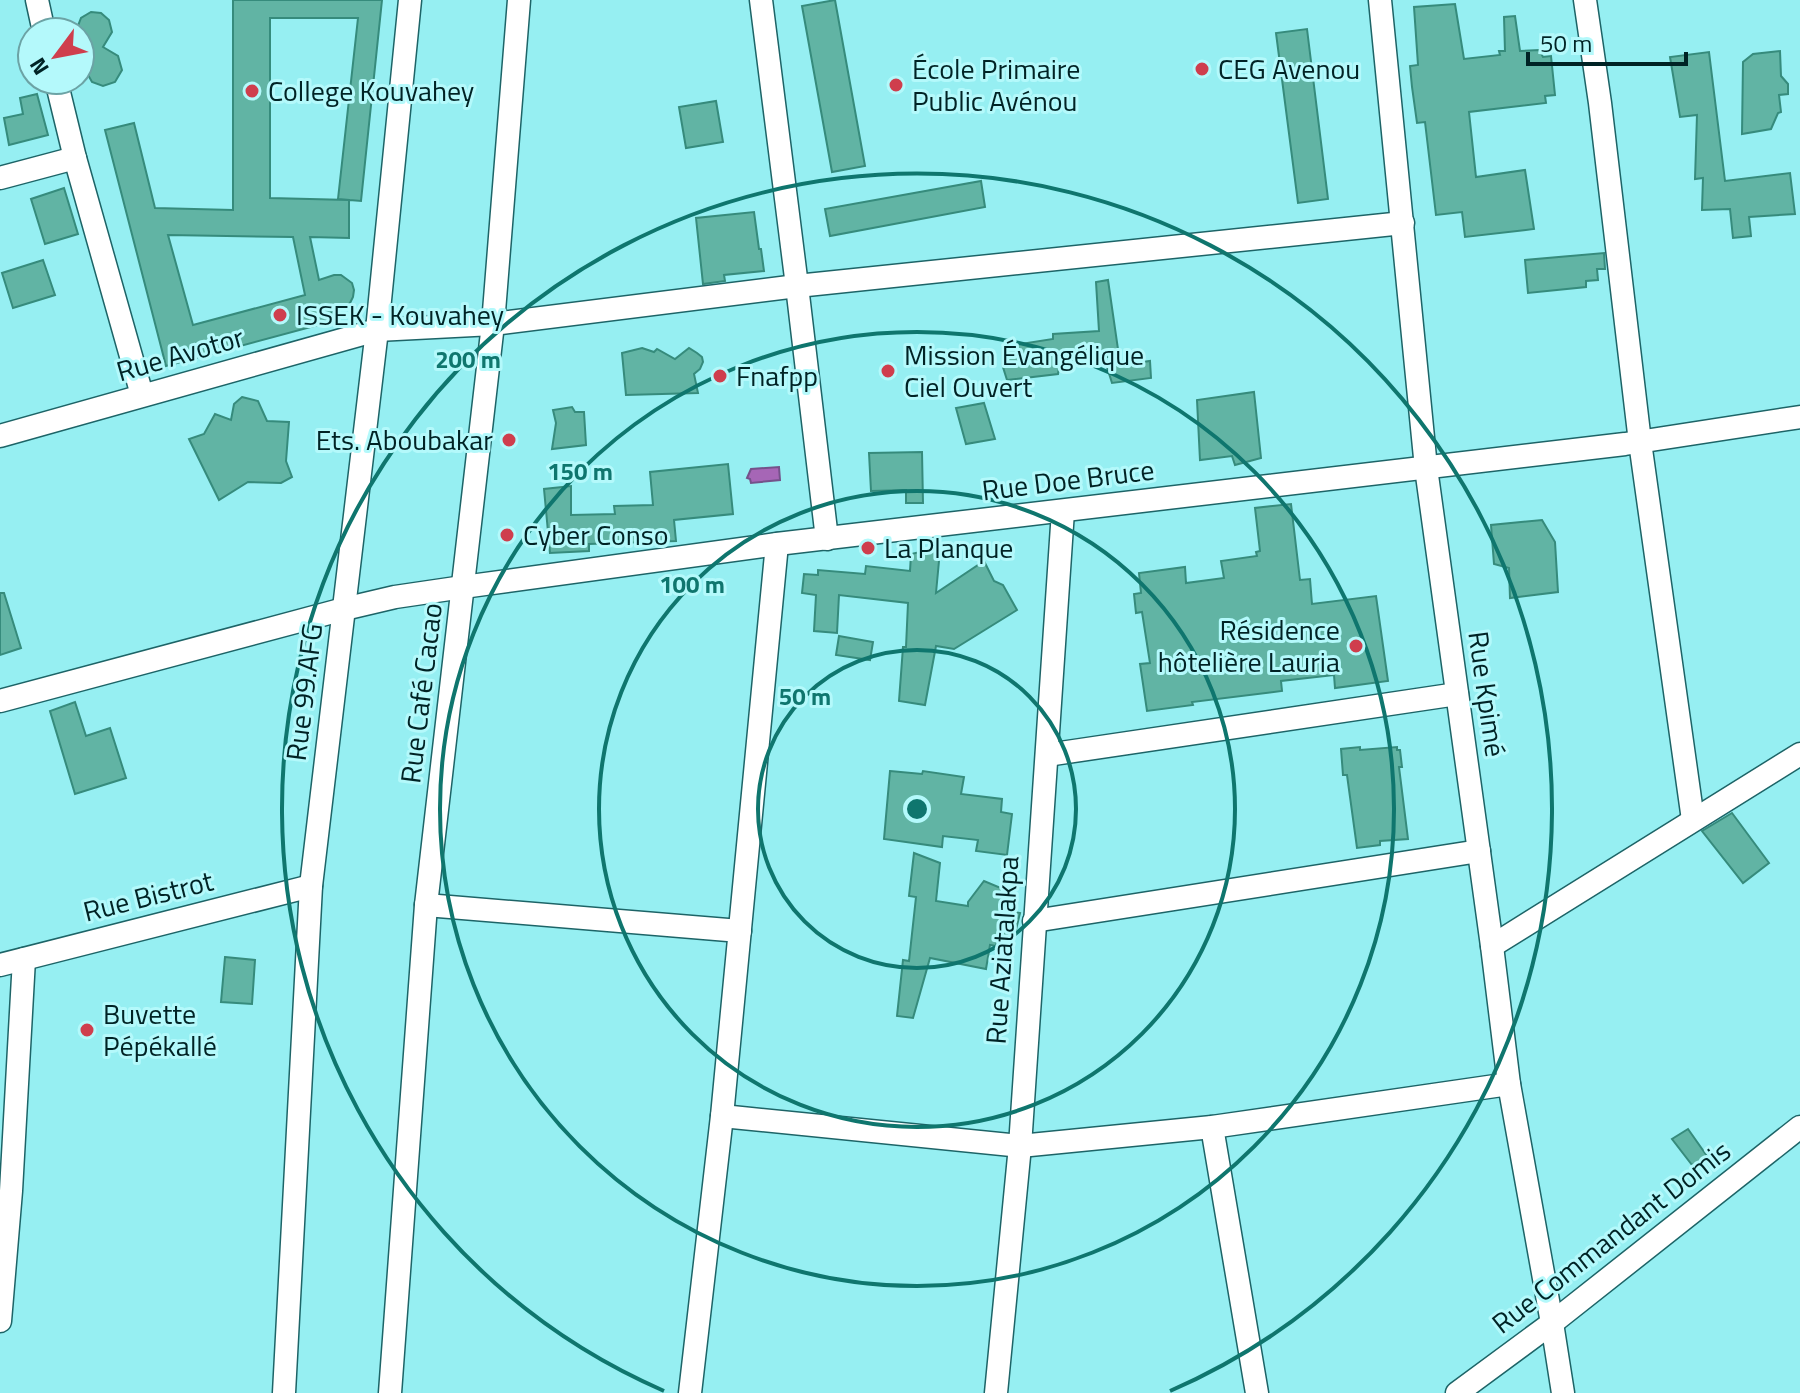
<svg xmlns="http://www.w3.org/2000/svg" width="1800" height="1393" font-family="'Titillium Web',sans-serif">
<rect width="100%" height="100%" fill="#96eff2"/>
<polygon fill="#a666b6" stroke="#74528a" stroke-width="2" points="779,467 780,480 751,483 750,479 747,478 751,469"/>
<g fill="#61b4a4" stroke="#368b7c" stroke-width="2" fill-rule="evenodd">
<path d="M233 0H382L361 201 338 199 358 18H270V198L349 200V238L310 237 319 280 334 275H341L352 283 354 290 353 297 350 303 345 307 331 312 333 321 166 366 105 130 134 123 155 208 233 210ZM168 235 293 237 305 295 193 325Z"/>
<polygon points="835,0 865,166 832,172 802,6"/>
<polygon points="1455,4 1464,59 1500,55 1499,51 1505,51 1504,17 1515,16 1520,51 1539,50 1543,57 1551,56 1555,95 1545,96 1546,103 1469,112 1476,177 1525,170 1534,229 1465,237 1462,212 1436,215 1425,122 1417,123 1412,87 1410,66 1418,65 1414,7"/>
<polygon points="91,12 101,13 109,20 112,32 103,47 118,56 122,70 115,82 103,86 92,82 87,73 87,62 91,57 80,37 80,32 76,31 81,18"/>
<polygon points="1307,29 1328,199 1298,203 1276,33"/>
<polygon points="1780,51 1781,76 1788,84 1788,94 1779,95 1781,112 1778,113 1771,129 1742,134 1743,62 1753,54"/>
<polygon points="1709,52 1725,181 1790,173 1795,214 1749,217 1751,236 1733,238 1730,209 1702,210 1703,178 1695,179 1697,115 1680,117 1670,57"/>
<polygon points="37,94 48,135 9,145 4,118 23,114 20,98"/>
<polygon points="716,101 723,142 686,148 679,107"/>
<polygon points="981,181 985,207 830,236 825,209"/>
<polygon points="64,188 78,234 45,244 31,199"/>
<polygon points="754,212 759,249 761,249 764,271 724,275 725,281 703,284 696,218"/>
<polygon points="1604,253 1605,269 1597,269 1598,280 1586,281 1586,287 1528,293 1525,260"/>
<polygon points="43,260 55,295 13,308 2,273"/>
<polygon points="1108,280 1119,356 1060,361 1058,374 1007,380 1002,364 1002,347 1053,339 1053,334 1099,331 1096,282"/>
<polygon points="642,348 654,352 657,349 675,359 689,348 697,353 702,357 703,362 700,369 694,374 698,393 626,395 622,353"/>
<polygon points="1150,361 1151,378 1112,383 1107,367"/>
<polygon points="1254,392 1261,458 1235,465 1232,456 1200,460 1197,400"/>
<polygon points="242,397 258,401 267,421 289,422 286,461 292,477 281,483 248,482 219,500 189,439 204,434 215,414 231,420 234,404"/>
<polygon points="984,403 995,439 966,444 956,408"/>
<polygon points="572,407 575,412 584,412 586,445 552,449 556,423 553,410"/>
<polygon points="922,452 923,503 906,503 906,490 871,491 869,453"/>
<polygon points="728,464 733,514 674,520 676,541 589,544 589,551 550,553 544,489 571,486 571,515 615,514 614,506 653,505 650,472"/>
<polygon points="1291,504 1300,580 1310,579 1312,604 1376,596 1388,681 1335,688 1334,675 1281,681 1282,691 1192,702 1193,705 1147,711 1140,664 1150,663 1142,612 1136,613 1134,594 1141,593 1139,573 1185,567 1186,583 1224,578 1221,561 1257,556 1256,552 1260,551 1255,508"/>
<polygon points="1542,520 1555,542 1558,592 1510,598 1509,568 1494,564 1491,525"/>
<polygon points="934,549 939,561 936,593 984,561 994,581 1003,585 1017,610 954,649 936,646 925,705 899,701 903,647 906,647 908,603 839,595 837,633 814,631 816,595 802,593 804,574 818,575 818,570 865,574 866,566 910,571 911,554"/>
<polygon points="0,593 4,593 21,648 0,655"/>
<polygon points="839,636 873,642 870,660 836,655"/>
<polygon points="75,702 86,736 110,728 126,778 75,794 50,711"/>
<polygon points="1360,747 1360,750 1397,747 1397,750 1400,750 1402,767 1399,767 1408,839 1380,841 1380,845 1357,848 1347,775 1343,775 1341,749"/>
<polygon points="890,771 922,774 923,771 964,777 961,794 1002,799 1001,812 1012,814 1007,855 976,851 978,840 943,836 942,847 884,839"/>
<polygon points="1732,813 1769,863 1743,883 1702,831"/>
<polygon points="914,853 940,863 936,901 968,906 968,902 984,881 1008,891 1002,910 1020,913 1014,938 998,936 996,946 990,945 986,969 930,958 913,1018 897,1016 903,960 909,961 916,897 909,896"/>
<polygon points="225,957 255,960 252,1004 221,1002"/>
<polygon points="1688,1129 1707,1156 1692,1165 1672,1139"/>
</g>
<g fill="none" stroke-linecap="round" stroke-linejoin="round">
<defs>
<g id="street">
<polyline points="37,0 44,32"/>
<polyline points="761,0 797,286 827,539"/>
<polyline points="1380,0 1426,468 1492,946 1509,1084 1552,1323 1563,1393"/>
<polyline points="1585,0 1600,103 1640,442 1693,820"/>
<polyline points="56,80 75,158 142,395"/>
<polyline points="0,178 75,158"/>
<polyline points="0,436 377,330 493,324 797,286 1403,223"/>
<polyline points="0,701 344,609 395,597 463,587 777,544 1625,444 1800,417"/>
<polyline points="1047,755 1457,694"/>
<polyline points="426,905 740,931"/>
<polyline points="1034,921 1479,851"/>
<polyline points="1492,946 1800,754"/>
<polyline points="0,965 311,886"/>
<polyline points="722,1116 1020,1146 1212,1127 1509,1084"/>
<polyline points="1212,1127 1257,1393"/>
<polyline points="0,1321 11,1191 24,959"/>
<polyline points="284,1393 311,886 377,330 410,0"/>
<polyline points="390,1393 426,905 493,324 519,0"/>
<polyline points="690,1393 722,1116 777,544"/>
<polyline points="996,1393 1020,1146 1063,511"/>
<polyline points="1457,1393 1552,1323 1800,1127"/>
</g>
</defs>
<use href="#street" stroke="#1d6467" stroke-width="25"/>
<use href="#street" stroke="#fff" stroke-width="22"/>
</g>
<g fill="none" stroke="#0f766e" stroke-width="4">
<circle cx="917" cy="809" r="159"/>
<circle cx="917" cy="809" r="318"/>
<circle cx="917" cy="809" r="477"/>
<path d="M664 1391A635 635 0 1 1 1170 1391"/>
</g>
<g fill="#cf3e4d" stroke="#b4f9fb" stroke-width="3">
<circle cx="1202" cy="69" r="8"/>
<circle cx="896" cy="85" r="8"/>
<circle cx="252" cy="91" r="8"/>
<circle cx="280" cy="315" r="8"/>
<circle cx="888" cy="371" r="8"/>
<circle cx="720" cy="376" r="8"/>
<circle cx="509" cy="440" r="8"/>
<circle cx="507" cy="535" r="8"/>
<circle cx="868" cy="548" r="8"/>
<circle cx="1356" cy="646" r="8"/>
<circle cx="87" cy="1030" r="8"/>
</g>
<g text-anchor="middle" stroke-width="6" stroke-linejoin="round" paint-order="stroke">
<g font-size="28" fill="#002325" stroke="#b4f9fb" text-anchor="start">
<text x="912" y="79">École Primaire<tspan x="912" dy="32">Public Avénou</tspan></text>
<text x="1218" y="79">CEG Avenou</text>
<text x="268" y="101">College Kouvahey</text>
<text x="296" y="325">ISSEK - Kouvahey</text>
<text x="904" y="365">Mission Évangélique<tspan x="904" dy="32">Ciel Ouvert</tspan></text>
<text x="736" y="386">Fnafpp</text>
<text x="493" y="450" text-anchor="end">Ets. Aboubakar</text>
<text x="523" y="545">Cyber Conso</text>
<text x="884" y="558">La Planque</text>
<text x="1340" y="640" text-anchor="end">Résidence<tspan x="1340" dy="32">hôtelière Lauria</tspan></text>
<text x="103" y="1024">Buvette<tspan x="103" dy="32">Pépékallé</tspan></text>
</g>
<g font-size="28" fill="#002325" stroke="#b4f9fb">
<text transform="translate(180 354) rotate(-16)" y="10">Rue Avotor</text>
<text transform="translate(1068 480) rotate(-7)" y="10">Rue Doe Bruce</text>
<text transform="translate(304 692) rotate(-83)" y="10">Rue 99.AFG</text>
<text transform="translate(421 693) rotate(-83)" y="10">Rue Café Cacao</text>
<text transform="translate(1487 694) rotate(82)" y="10">Rue Kpimé</text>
<text transform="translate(148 896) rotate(-14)" y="10">Rue Bistrot</text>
<text transform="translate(1002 950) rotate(-86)" y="10">Rue Aziatalakpa</text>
<text transform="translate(1611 1237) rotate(-38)" y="10">Rue Commandant Domis</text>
</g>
</g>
<circle cx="917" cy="809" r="12" fill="#0f766e" stroke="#b4f9fb" stroke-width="4"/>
<g font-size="24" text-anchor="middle" font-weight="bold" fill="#0f766e" stroke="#b4f9fb" stroke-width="6" stroke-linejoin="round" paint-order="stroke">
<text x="468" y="368">200 m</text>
<text x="580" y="480">150 m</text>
<text x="692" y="593">100 m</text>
<text x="805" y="705">50 m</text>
</g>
<g transform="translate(56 56) rotate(238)"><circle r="38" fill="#b4f9fb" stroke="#6ca3a5" stroke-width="2"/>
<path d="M0-6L14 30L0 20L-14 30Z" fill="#cf3e4d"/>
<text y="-12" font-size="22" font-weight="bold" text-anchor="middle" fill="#002325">N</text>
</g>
<path d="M1528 52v12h158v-12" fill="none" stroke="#002325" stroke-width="4"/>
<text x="1540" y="52" font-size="24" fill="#002325" stroke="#b4f9fb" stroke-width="6" paint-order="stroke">50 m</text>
</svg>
